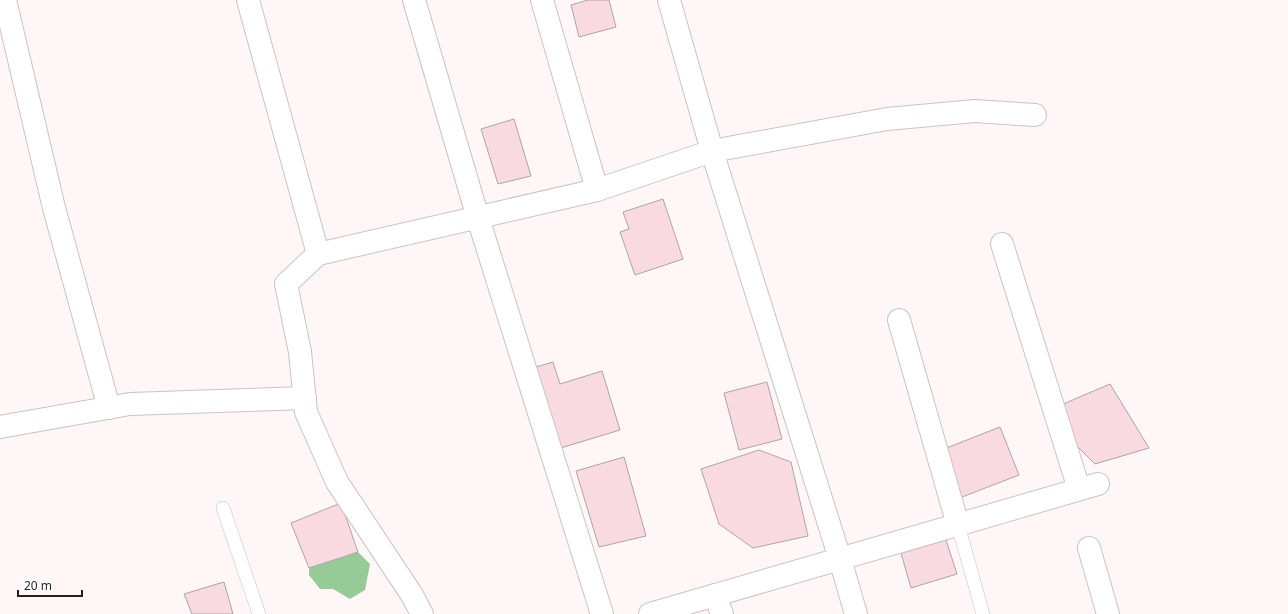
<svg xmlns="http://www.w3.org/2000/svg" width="1288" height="614" font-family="'Noto Sans',sans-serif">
<rect width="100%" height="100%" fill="#fff6f8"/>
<polygon fill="#96ca97" points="358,552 370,564 365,590 350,599 333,589 320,589 309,575 309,568"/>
<g fill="#f9dae0" stroke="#aca4a6">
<polygon points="588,0 609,0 616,27 579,37 571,5"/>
<polygon points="514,119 531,176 498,184 481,129"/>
<polygon points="663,199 683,259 635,275 620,232 629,229 623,212"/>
<polygon points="553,362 560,384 602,371 620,430 554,450 529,369"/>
<polygon points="767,382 782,439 739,450 724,393"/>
<polygon points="1110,384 1149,448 1095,464 1068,437 1061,405"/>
<polygon points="1000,427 1019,475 962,497 944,449"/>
<polygon points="759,450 791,462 808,536 753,548 719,524 701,469"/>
<polygon points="624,457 646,536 599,547 576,471"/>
<polygon points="341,503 358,552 309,568 291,523"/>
<polygon points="946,540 957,574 911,588 901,553"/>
<polygon points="224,582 233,614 192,614 184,594"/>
</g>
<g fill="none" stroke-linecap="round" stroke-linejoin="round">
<defs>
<g id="service">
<polyline points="223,508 259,614"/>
<polyline points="958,525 983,614"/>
</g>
<g id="minor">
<polyline points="5,0 54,208 109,408"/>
<polyline points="248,0 318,254"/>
<polyline points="414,0 478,218 602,614"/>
<polyline points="542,0 597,190"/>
<polyline points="669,0 712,151 840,559 856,614"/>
<polyline points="1002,244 1079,489"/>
<polyline points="899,320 958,525"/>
<polyline points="0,427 130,404 305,398"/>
<polyline points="1089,548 1108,614"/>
<polyline points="715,595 722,614"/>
<polyline points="422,614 412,595 337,482 306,412 300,352 286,284 318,254 597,190 712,151 887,119 975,111 1035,115"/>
<polyline points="650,614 1098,484"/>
</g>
</defs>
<use href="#service" stroke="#cbc2c4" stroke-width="14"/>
<use href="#minor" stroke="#cbc2c4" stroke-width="24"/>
<use href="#service" stroke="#fff" stroke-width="13"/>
<use href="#minor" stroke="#fff" stroke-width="22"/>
</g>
<path d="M18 590v6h64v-6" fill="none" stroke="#231f20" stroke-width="2"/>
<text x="24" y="590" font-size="12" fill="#231f20" stroke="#ffffff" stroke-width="3" paint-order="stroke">20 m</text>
</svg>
